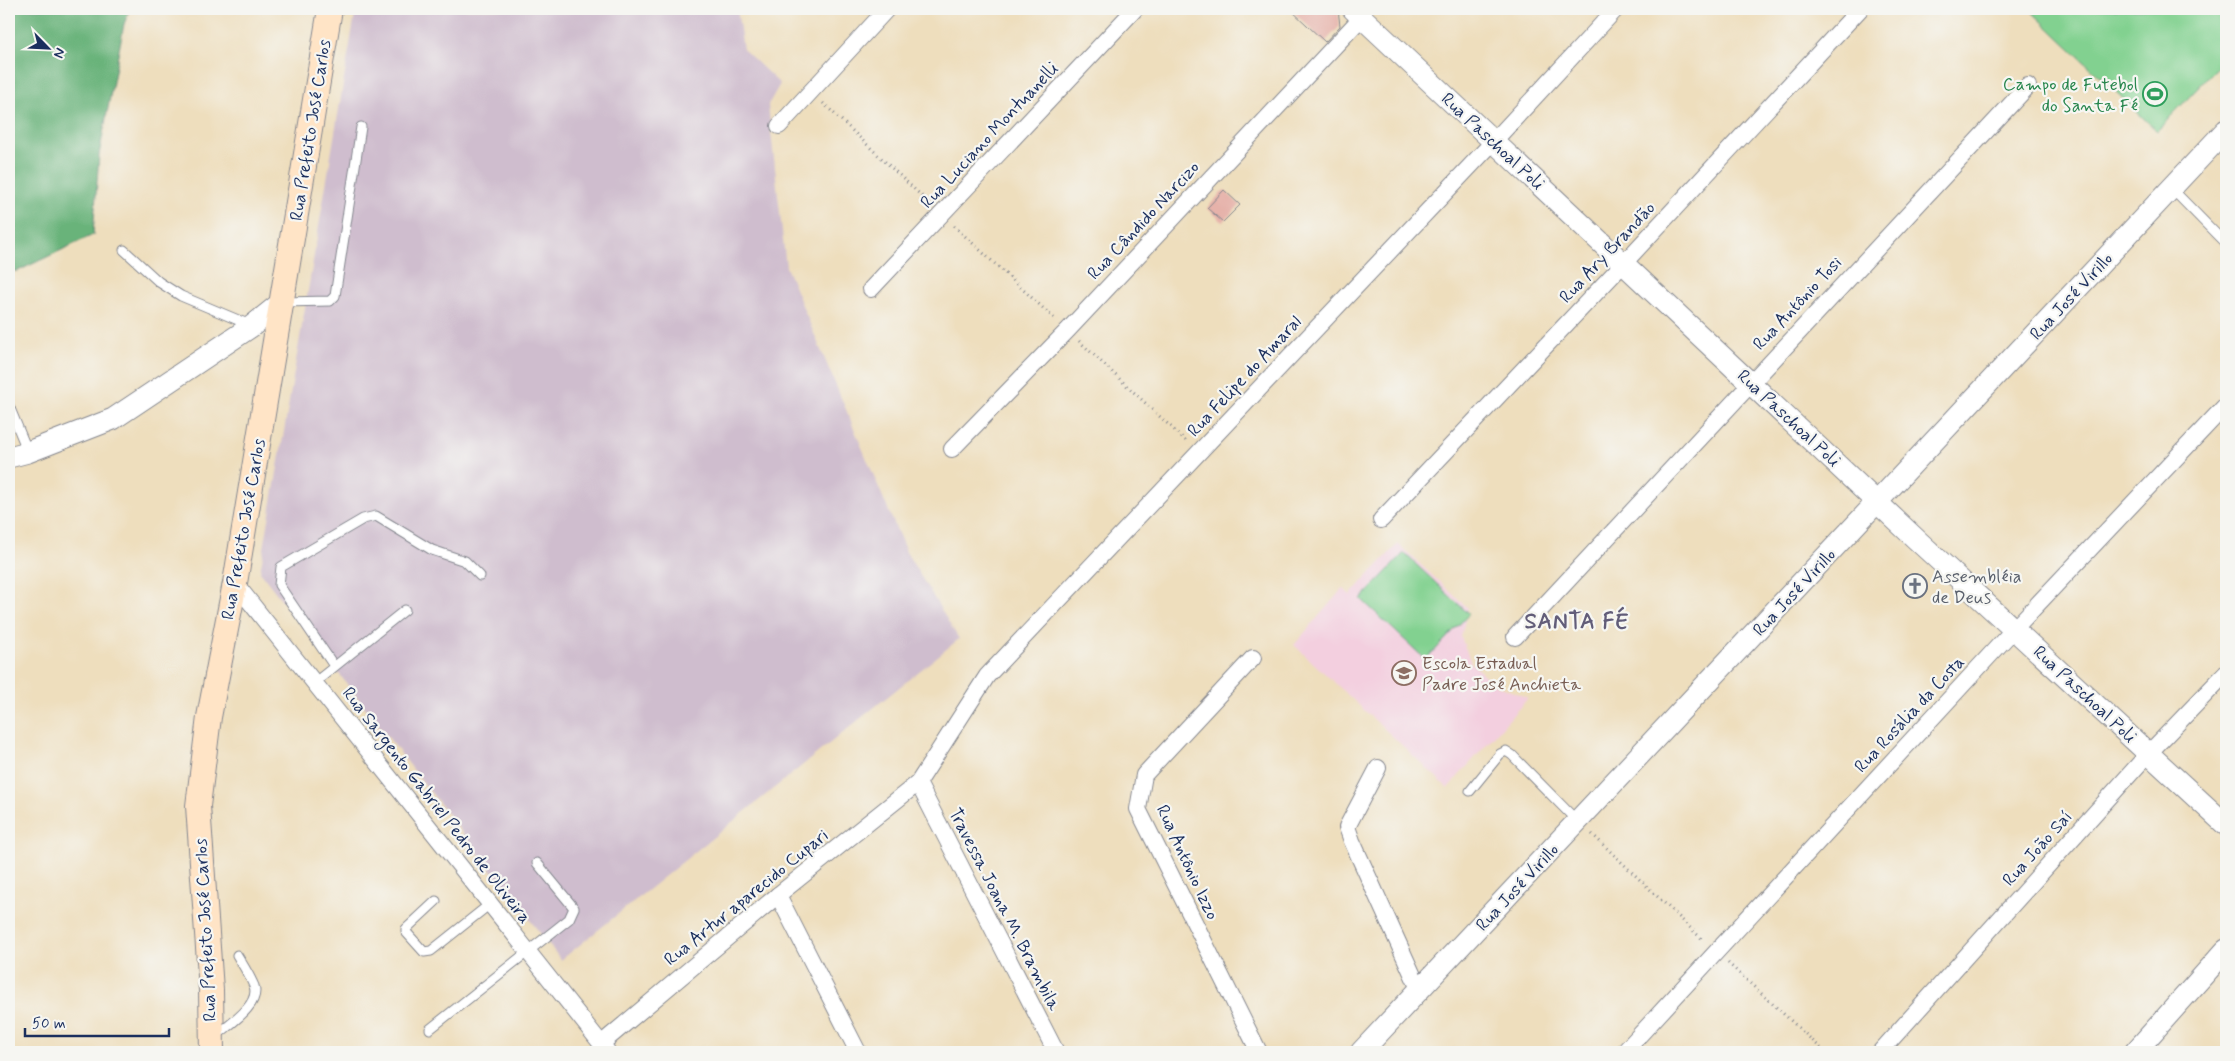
<svg xmlns="http://www.w3.org/2000/svg" width="2235" height="1061" font-family="Mynerve,sans-serif">
<rect width="100%" height="100%" fill="#f6f6f2"/>
<filter id="ink" filterUnits="userSpaceOnUse"><feTurbulence type="fractalNoise" baseFrequency=".02" numOctaves="2"/><feDisplacementMap in="SourceGraphic" scale="10" xChannelSelector="R" yChannelSelector="G"/><feConvolveMatrix kernelMatrix="1 2 1 2 8 2 1 2 1" color-interpolation-filters="sRGB"/></filter>
<filter id="wash" filterUnits="userSpaceOnUse"><feTurbulence type="fractalNoise" baseFrequency=".0096" numOctaves="4" result="noise"/><feDisplacementMap in="SourceGraphic" scale="20" xChannelSelector="R" yChannelSelector="G"/><feGaussianBlur stdDeviation="1.12" result="paint"/><feColorMatrix in="noise" values="0 0 0 0 0 0 0 0 0 0 0 0 0 0 0 0 0 1.4 0 .05"/><feComposite in="paint" operator="in"/></filter>
<g filter="url(#wash)">
<rect width="100%" height="100%" fill="#eedebd"/>
<polygon fill="#f3cfdf" points="1398,544 1468,608 1461,637 1471,663 1494,684 1528,698 1448,788 1294,645 1343,588 1350,595"/>
<polygon fill="#cfbdce" points="356,9 737,9 743,49 780,84 768,105 786,267 906,552 959,639 561,960 260,572"/>
<g fill="#82d190" stroke="#4e8077">
<polygon points="2029,9 2226,9 2226,58 2157,131"/>
<polygon points="1404,553 1469,614 1426,660 1361,599"/>
</g>
<polygon fill="#69b37a" stroke="#42716c" points="9,9 130,9 124,24 99,155 93,235 18,271 9,272"/>
<g id="blocks">
<g fill="#e6b2aa">
<polygon points="1290,9 1338,9 1340,26 1325,42"/>
<polygon points="1224,190 1240,205 1223,222 1207,208"/>
</g>
</g>
</g>
<g filter="url(#ink)">
<use href="#blocks" fill-opacity="0" stroke="#84868e" stroke-width="1"/>
<g fill="none" stroke-linecap="round" stroke-linejoin="round">
<defs>
<g id="service">
<polyline points="2172,189 2226,244"/>
<polyline points="124,250 159,282 181,296 250,325"/>
<polyline points="283,302 330,301 335,296 361,127"/>
<polyline points="9,406 28,452"/>
<polyline points="334,666 279,585 281,567 363,519 376,516 432,550 465,561 480,576"/>
<polyline points="314,683 405,610"/>
<polyline points="1470,791 1500,754 1506,751 1512,755 1578,822"/>
<polyline points="436,901 406,929 406,932 424,952 431,951 490,904"/>
<polyline points="430,1029 569,919 574,908 537,863"/>
<path d="M216 1036C228 1025 261 1005 254 986 250 976 243 965 237 955"/>
</g>
<g id="minor">
<polyline points="779,126 887,9"/>
<polyline points="871,289 1135,9"/>
<polyline points="952,449 1068,330 1362,17"/>
<polyline points="1381,520 1624,263 1860,9"/>
<polyline points="235,583 607,1051"/>
<polyline points="1515,637 2028,86"/>
<polyline points="1253,658 1144,775 1138,809 1259,1052"/>
<polyline points="1378,768 1347,827 1352,841 1420,991"/>
<polyline points="918,783 1056,1052"/>
<polyline points="778,895 858,1052"/>
<polyline points="601,1044 778,895 918,783 987,676 1494,141 1616,9"/>
<polyline points="1624,1052 2015,628 2226,405"/>
<polyline points="1880,1052 2149,753 2226,673"/>
</g>
<g id="tertiary">
<polyline points="1353,9 1917,540 2226,825"/>
<polyline points="9,457 28,452 113,419 252,326 282,302"/>
<polyline points="1361,1052 2226,130"/>
<polyline points="2135,1052 2226,950"/>
</g>
<polyline id="secondary" points="212,1052 211,990 198,806 209,717 235,583 330,9"/>
</defs>
<use href="#service" stroke="#84868e" stroke-width="11"/>
<use href="#minor" stroke="#84868e" stroke-width="18"/>
<use href="#tertiary" stroke="#84868e" stroke-width="23"/>
<use href="#secondary" stroke="#84868e" stroke-width="26"/>
<g stroke="#84868e" stroke-width="3" stroke-dasharray="1 4" stroke-linecap="butt">
<polyline points="823,103 929,203"/>
<polyline points="954,226 1056,320"/>
<polyline points="1079,341 1186,441"/>
<polyline points="1592,834 1703,940"/>
<polyline points="1728,963 1825,1052"/>
</g>
<use href="#service" stroke="#fff" stroke-width="9"/>
<use href="#minor" stroke="#fff" stroke-width="16"/>
<use href="#tertiary" stroke="#fff" stroke-width="21"/>
<use href="#secondary" stroke="#ffe4c6" stroke-width="24"/>
</g>
</g>
<defs>
<symbol id="stadium-ring" viewBox="-11 -11 22 22"><circle r="9.5" fill="#f6f6f2" stroke="#2e9e5b" stroke-width="1.5"/><path d="M0-5a6.5 5 0 1 0 0 10a6.5 5 0 1 0 0-10ZM-3.5-1.8h7v3.6h-7Z" fill="#2e9e5b"/></symbol>
<symbol id="church-ring" viewBox="-11 -11 22 22"><circle r="9.5" fill="#f6f6f2" stroke="#6b7280" stroke-width="1.5"/><path d="M-1.2-6h2.4v3.5h3.3v2.4h-3.3V6h-2.4V-.1h-3.3v-2.4h3.3Z" fill="#6b7280"/></symbol>
<symbol id="school-ring" viewBox="-11 -11 22 22"><circle r="9.5" fill="#f6f6f2" stroke="#8d6e63" stroke-width="1.5"/><path d="M0-5L7-2L0 1L-7-2ZM-4 1L0 2.5L4 1V4Q0 6-4 4Z" fill="#8d6e63"/></symbol>
</defs>
<g fill-rule="evenodd">
<use href="#stadium-ring" x="2141" y="80" width="28" height="28"/>
<use href="#church-ring" x="1901" y="572" width="28" height="28"/>
<use href="#school-ring" x="1390" y="659" width="28" height="28"/>
</g>
<g text-anchor="middle" stroke-width="4.5" stroke-linejoin="round" paint-order="stroke">
<g font-size="18" fill="#27864d" stroke="#f6f6f2" text-anchor="end">
<text x="2138" y="90">Campo de Futebol<tspan x="2138" dy="21">do Santa Fé</tspan></text>
</g>
<g font-size="18" fill="#1b2f5e" stroke="#f6f6f2">
<text transform="translate(310 130) rotate(-81)" y="6">Rua Prefeito José Carlos</text>
<text transform="translate(989 135) rotate(-47)" y="6">Rua Luciano Montuanelli</text>
<text transform="translate(1493 141) rotate(43)" y="6">Rua Paschoal Poli</text>
<text transform="translate(1143 220) rotate(-47)" y="6">Rua Cândido Narcizo</text>
<text transform="translate(1607 252) rotate(-47)" y="6">Rua Ary Brandão</text>
<text transform="translate(2071 296) rotate(-47)" y="6">Rua José Virillo</text>
<text transform="translate(1797 303) rotate(-47)" y="6">Rua Antônio Tosi</text>
<text transform="translate(1244 376) rotate(-47)" y="6">Rua Felipe do Amaral</text>
<text transform="translate(1789 418) rotate(43)" y="6">Rua Paschoal Poli</text>
<text transform="translate(243 529) rotate(-80)" y="6">Rua Prefeito José Carlos</text>
<text transform="translate(1794 592) rotate(-47)" y="6">Rua José Virillo</text>
<text transform="translate(2085 694) rotate(43)" y="6">Rua Paschoal Poli</text>
<text transform="translate(1909 714) rotate(-47)" y="6">Rua Rosália da Costa</text>
<text transform="translate(437 805) rotate(52)" y="6">Rua Sargento Gabriel Pedro de Oliveira</text>
<text transform="translate(2037 848) rotate(-48)" y="6">Rua João Saí</text>
<text transform="translate(1188 862) rotate(65)" y="6">Rua Antônio Izzo</text>
<text transform="translate(1517 887) rotate(-47)" y="6">Rua José Virillo</text>
<text transform="translate(746 897) rotate(-39)" y="6">Rua Artur aparecido Cupari</text>
<text transform="translate(1005 909) rotate(63)" y="6">Travessa Joana M. Brambila</text>
<text transform="translate(205 930) rotate(-93)" y="6">Rua Prefeito José Carlos</text>
</g>
<g font-size="18" fill="#5b616d" stroke="#f6f6f2" text-anchor="start">
<text x="1932" y="582">Assembléia<tspan x="1932" dy="21">de Deus</tspan></text>
</g>
<g font-size="18" fill="#785e54" stroke="#f6f6f2" text-anchor="start">
<text x="1422" y="669">Escola Estadual<tspan x="1422" dy="21">Padre José Anchieta</tspan></text>
</g>
<g font-size="22" font-weight="bold" letter-spacing="1" fill="#625d79" stroke="#f6f6f2">
<text x="1577" y="628">SANTA FÉ</text>
</g>
</g>
<rect width="2235" height="1061" fill="none" stroke="#f6f6f2" stroke-width="30"/>
<g transform="translate(48 48) rotate(114)" stroke="#f6f6f2" stroke-width="4" paint-order="stroke">
<path d="M0-4L9 19L0 12L-9 19Z" fill="#1b2f5e"/>
<text y="-8" font-size="14" font-weight="bold" text-anchor="middle" fill="#1b2f5e">N</text>
</g>
<path d="M25 1028v8h144v-8" fill="none" stroke="#1b2f5e" stroke-width="2.5"/>
<text x="32" y="1028" font-size="15" fill="#1b2f5e" stroke="#f6f6f2" stroke-width="4" paint-order="stroke">50 m</text>
</svg>
